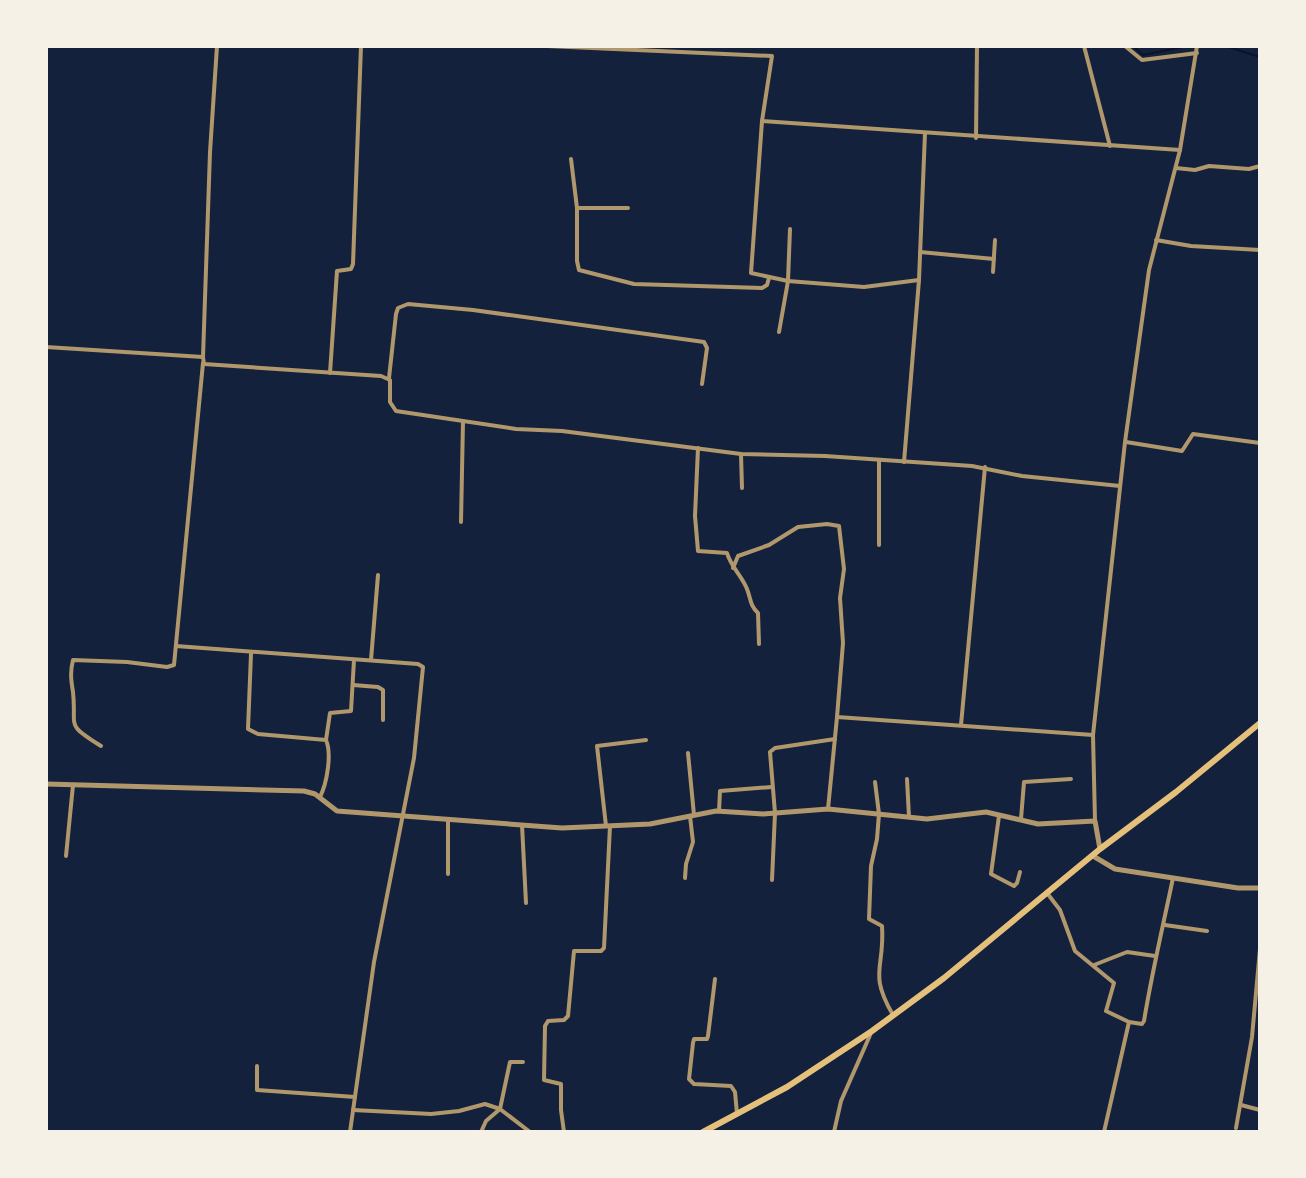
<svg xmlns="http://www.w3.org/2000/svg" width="1306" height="1178" font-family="'Work Sans',sans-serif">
<rect width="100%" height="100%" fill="#14213d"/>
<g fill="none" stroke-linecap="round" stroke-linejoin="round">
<g stroke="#0b132b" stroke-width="2">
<polyline points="1133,46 1143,55 1188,46"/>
<polyline points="1225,46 1260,57"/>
</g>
<g stroke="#b1986c" stroke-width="4">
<polyline points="217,46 210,152 203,357 204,364 381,376 390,380 390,402 396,411 516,429 562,431 741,454 825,456 972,466 1022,476 1120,486"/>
<polyline points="547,46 772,56 762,121 1180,150"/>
<polyline points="1084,46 1110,146"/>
<polyline points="1125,46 1142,60 1197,53"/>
<polyline points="762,121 751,273 788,281 864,287 919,280"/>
<polyline points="976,138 977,46"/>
<polyline points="571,159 577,208 577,261 579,270 634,284 762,288 767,285 769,278"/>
<polyline points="1176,168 1195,170 1209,166 1249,169 1260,166"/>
<polyline points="577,208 628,208"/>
<polyline points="1156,240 1191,246 1260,250"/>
<polyline points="920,252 994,259"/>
<polyline points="993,272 995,240"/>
<polyline points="779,332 788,281 790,229"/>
<polyline points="46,347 203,357"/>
<polyline points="330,373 337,271 351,269 353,264 361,46"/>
<polyline points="389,378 396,314 398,308 408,304 473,310 704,342 707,348 702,384"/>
<polyline points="1126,442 1182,451 1193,434 1260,443"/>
<path d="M698 448 695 516 698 551 727 553C731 567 742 576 747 589 751 599 750 606 758 613L759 644"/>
<polyline points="741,454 742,488"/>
<polyline points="904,462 919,280 925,133"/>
<polyline points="461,522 463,421"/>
<polyline points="879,545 879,460"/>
<polyline points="733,568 738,556 769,545 798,527 827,524 839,526 844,569 840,598 843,643 837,717 1093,735"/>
<polyline points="176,646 418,664 423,667 414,758 374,962 350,1132"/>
<path d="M251 654 248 729 258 734 326 740C332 754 327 783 320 797"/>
<polyline points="371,660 378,575"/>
<polyline points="353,685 378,687 383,690 383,720"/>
<polyline points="961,725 985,467"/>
<polyline points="326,740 330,713 351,711 354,660"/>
<path d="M101 746C64 723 77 728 73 692 71 680 70 672 73 660L127 662 167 667 174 665 203 363"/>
<polyline points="688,753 694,815"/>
<polyline points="907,779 909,817"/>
<path d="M875 782 879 814 877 839 871 866 869 919 882 926C885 969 868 972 893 1015"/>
<polyline points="828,809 837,717"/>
<polyline points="719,811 720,791 772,787"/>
<polyline points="999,816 991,874 1014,886 1017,883 1020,872"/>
<polyline points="1021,819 1024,782 1071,779"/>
<polyline points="1095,821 1093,735 1125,442 1149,270 1180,150 1197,46"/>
<polyline points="522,825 526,903"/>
<polyline points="606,826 597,746 646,740"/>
<polyline points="66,856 73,785"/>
<polyline points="448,874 448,820"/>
<polyline points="685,878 686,864 693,842 690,816"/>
<polyline points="772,880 775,813 770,752 775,748 835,739"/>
<polyline points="1047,893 1060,910 1075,951 1114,983 1106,1011 1129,1022 1104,1132"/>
<polyline points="1165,925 1207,931"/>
<polyline points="1094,965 1127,952 1155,956"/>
<polyline points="715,979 708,1036 707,1039 694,1039 693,1043 689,1079 694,1084 731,1086 735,1092 737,1114"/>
<path d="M1129 1022 1142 1024 1144 1021C1152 972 1163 926 1173 878"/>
<polyline points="257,1066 257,1090 355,1097"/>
<polyline points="1241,1105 1260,1110"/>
<polyline points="353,1110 431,1114 459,1111 485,1104 500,1109 530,1132"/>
<polyline points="1236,1128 1252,1037 1260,949"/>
<polyline points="481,1132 486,1121 500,1109 510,1062 523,1062"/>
<polyline points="564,1132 561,1110 561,1084 544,1080 545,1026 548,1021 564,1020 568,1016 574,951 601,951 604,948 610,826"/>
<polyline points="834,1132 841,1101 871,1033"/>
</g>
<g stroke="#b1986c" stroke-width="5">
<polyline points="46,784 304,791 315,794 337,811 562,828 650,824 716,811 763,814 828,809 927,819 986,812 1038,824 1095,821 1100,849"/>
<polyline points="1093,856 1115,869 1238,888 1260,888"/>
</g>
<polyline stroke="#e5c07b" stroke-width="6" points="703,1132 787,1087 872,1031 944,978 1100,849 1176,792 1260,723"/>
</g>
<rect width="1306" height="1178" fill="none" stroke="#f6f1e7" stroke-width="96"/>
</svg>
